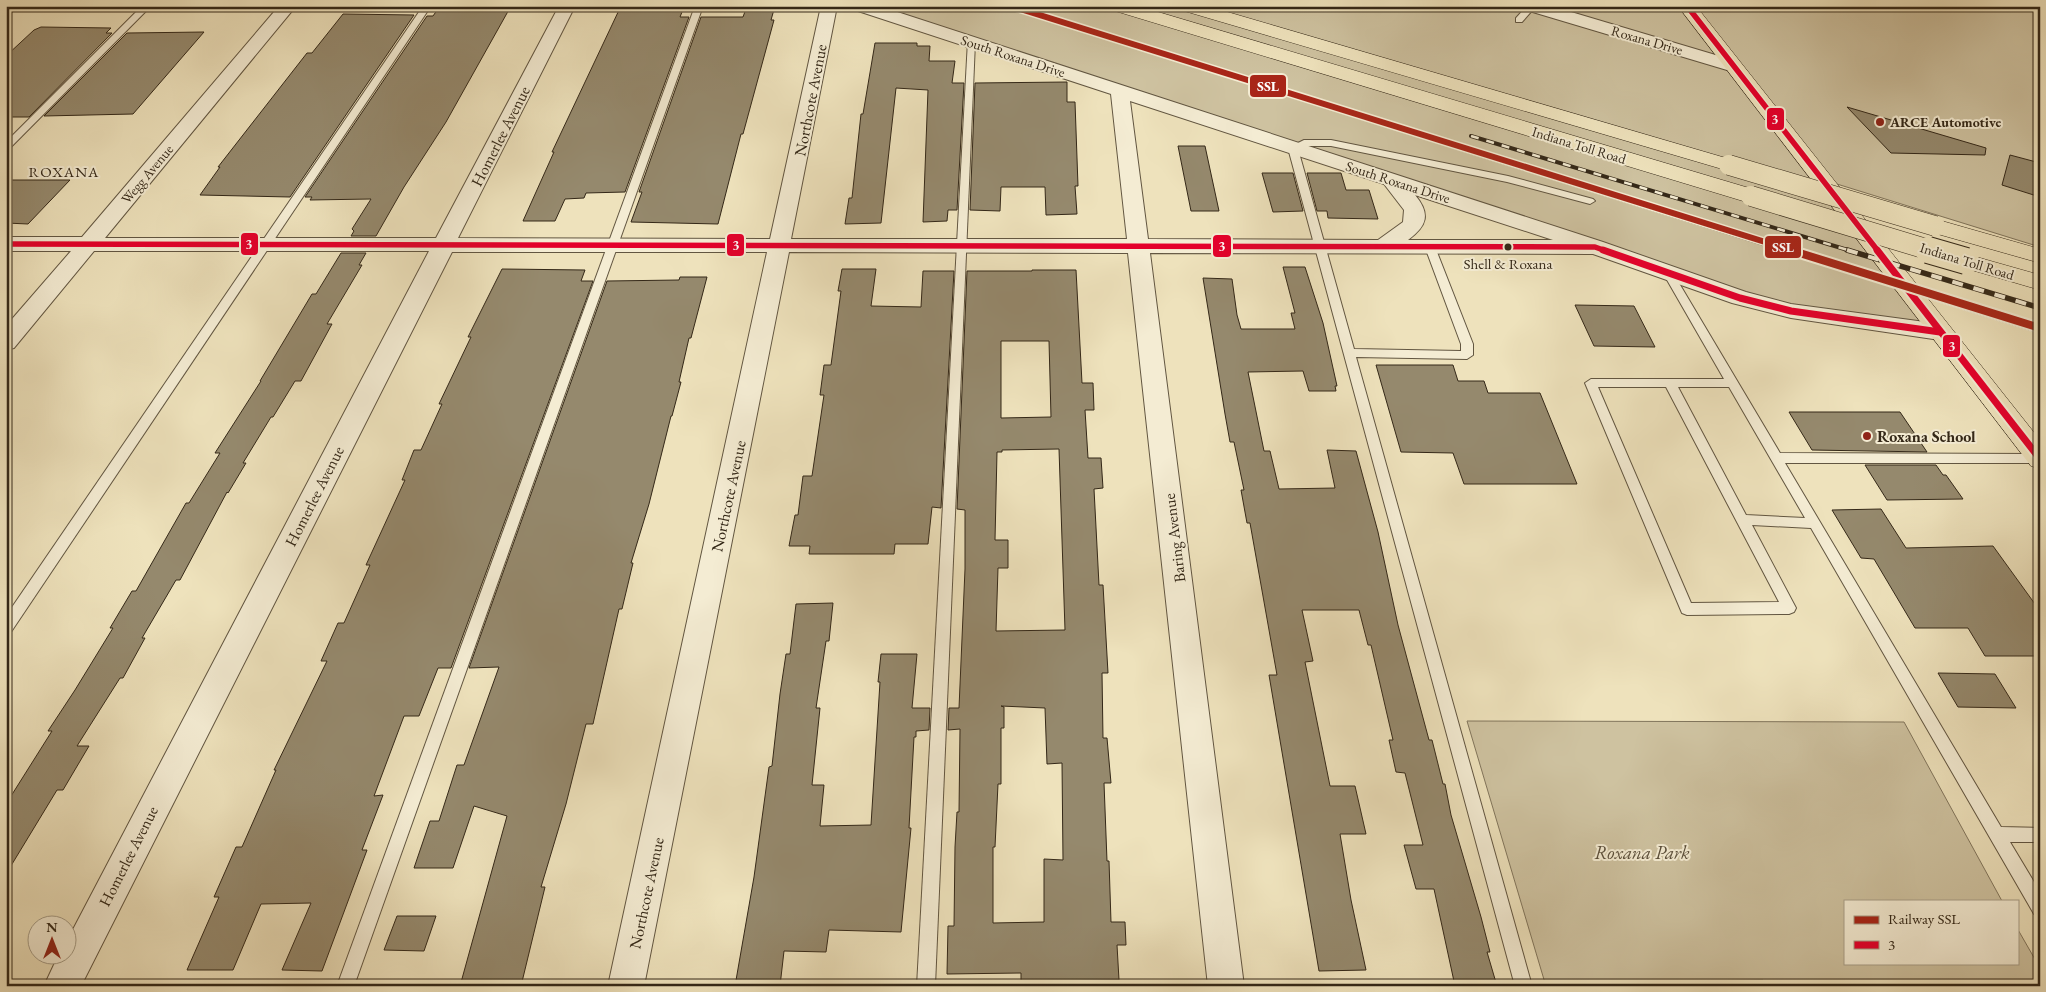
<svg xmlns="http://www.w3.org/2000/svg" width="2046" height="992" font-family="'EB Garamond',serif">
<rect width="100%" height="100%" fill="#eee2bc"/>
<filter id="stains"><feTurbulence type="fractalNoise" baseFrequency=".004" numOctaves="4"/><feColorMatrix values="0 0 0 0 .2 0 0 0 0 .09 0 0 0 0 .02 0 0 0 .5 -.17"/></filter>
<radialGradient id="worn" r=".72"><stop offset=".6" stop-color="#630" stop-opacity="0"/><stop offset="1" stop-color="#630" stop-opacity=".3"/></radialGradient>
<g fill="#cec2a0" stroke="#81755c">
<polygon points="861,6 2040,6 2040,247 1824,180 1940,332 1791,311"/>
<polygon points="1467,721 1904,722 2002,901 1845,901 1845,963 2017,963 2017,928 2040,968 2040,986 1766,986 1763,980 1545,983"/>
</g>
<g fill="#95896d" stroke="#342818" fill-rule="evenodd">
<polygon points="440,6 511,6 446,122 404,187 376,236 351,236 354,231 352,229 371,199 310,200 312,197 305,197 427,16 433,16"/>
<polygon points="747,6 775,6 771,20 774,20 743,134 741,134 718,224 631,222 642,192 639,192 701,17 743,17"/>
<polygon points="684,7 680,17 689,17 625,192 586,193 584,198 565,199 555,221 523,221 554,152 552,152 620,8"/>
<polygon points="343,14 414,15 290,197 200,195 220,167 218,167 307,53 312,53"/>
<polygon points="41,27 111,28 106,33 112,33 29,117 6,117 6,56 34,30"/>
<polygon points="204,32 133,114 44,116 127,33"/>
<polygon points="875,43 917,43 917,46 930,46 929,61 955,61 952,83 964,83 957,210 948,210 947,221 923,222 928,90 896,88 881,223 845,224 849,198 852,198 861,114 863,114"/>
<polygon points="1067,82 1067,102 1075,102 1078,186 1075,186 1077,214 1046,215 1045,187 1001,187 1000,211 970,210 975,83"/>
<polygon points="1847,107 1986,148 1985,155 1891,153"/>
<polygon points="1178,146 1205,146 1219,211 1191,211"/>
<polygon points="2010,155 2040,163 2040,197 2002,185"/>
<polygon points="1262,173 1293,173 1303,211 1273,212"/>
<polygon points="1307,173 1341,173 1346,190 1369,190 1378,219 1328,218 1327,211 1317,211"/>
<polygon points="6,180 70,180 28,224 6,223"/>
<polygon points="341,253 366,253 359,265 362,265 327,324 332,324 301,381 295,381 273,417 271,417 243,463 246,463 228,493 227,492 180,580 176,580 142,638 145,638 123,678 120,678 77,746 89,746 63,790 57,790 6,874 6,804 52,731 48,731 75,690 113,628 110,628 132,591 136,591 186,503 189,503 220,453 215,453 261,381 260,381 312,294 316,294"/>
<polygon points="1283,267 1305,267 1323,323 1337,386 1335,386 1336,391 1309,391 1303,371 1248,372 1264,451 1270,451 1279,489 1335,488 1327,450 1356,451 1378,532 1398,625 1429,740 1432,740 1443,784 1445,784 1451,815 1481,917 1490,952 1487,952 1497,986 1455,986 1434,889 1416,889 1404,845 1423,845 1405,773 1396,772 1389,740 1393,740 1371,645 1368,645 1359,610 1302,610 1313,661 1305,662 1330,786 1355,786 1366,834 1340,834 1351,900 1366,970 1319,971 1269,675 1277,675 1250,523 1247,523 1241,490 1244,490 1234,442 1230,442 1225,414 1203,278 1232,279 1237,315 1241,329 1295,329 1291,313 1295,313"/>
<polygon points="502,269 585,270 581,281 593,281 451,668 438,668 419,716 404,716 374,796 383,795 362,850 367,850 322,971 282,970 311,903 261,904 233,970 187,970 219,897 214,897 236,847 242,847 276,770 274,770 327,661 321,661 338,623 344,623 370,565 366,565 405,480 402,480 414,450 421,450 442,404 439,404 471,337 468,337"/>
<polygon points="842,269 876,269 871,306 921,307 923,271 954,271 941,508 932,507 928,544 895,544 894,554 809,554 810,546 789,546 795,515 798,515 803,476 812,476 824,395 820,395 824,365 831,365 841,291 838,291"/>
<path d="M1032 270H1076L1082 383H1093L1094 410H1085L1088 458H1101L1103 488 1094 489 1099 585H1103L1108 673H1102L1103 738H1107L1111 783H1104L1107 861H1109L1111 922H1125L1126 945H1117L1119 980 1021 981V973L947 974 948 926H954L955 847 957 812H959L960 729 948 730 949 708H959L965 569V510L957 509 967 271H1032ZM1001 341H1049L1051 417 1001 418ZM1059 449 1065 630 996 631 998 568H1008V540H995L997 452H1002V450ZM1001 706 1045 708 1047 764 1062 763 1063 860 1044 859V922L993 923V847H995L998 784H1001V728H1004V707Z"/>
<polygon points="680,277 707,277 691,338 689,338 679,382 681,382 672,416 671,416 649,504 631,563 633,563 622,609 619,609 593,724 586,724 566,804 541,887 545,887 521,986 460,986 507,816 474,806 453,868 414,868 430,821 439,821 457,765 464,765 499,667 469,668 607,281 679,280"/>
<polygon points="1575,305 1634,306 1655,347 1594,346"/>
<polygon points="1376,365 1453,365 1458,381 1484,381 1488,393 1540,393 1577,484 1464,484 1453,453 1401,452"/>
<polygon points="1789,412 1900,412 1927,452 1812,450"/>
<polygon points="1865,465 1936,465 1943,475 1946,475 1963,499 1887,500"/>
<polygon points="1881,509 1906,548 1993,546 2040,611 2040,656 1985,656 1968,628 1915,628 1874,559 1861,558 1832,510"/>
<polygon points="833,603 829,641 826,641 816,708 820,708 812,785 824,785 820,826 871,825 880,682 878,682 881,654 917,654 912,708 930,708 929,730 916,731 916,737 914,737 909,828 911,828 901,932 829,930 826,952 784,951 780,986 735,986 754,877 769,767 772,766 780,694 786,654 790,654 796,604"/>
<polygon points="1938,673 1995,674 2016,708 1958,707"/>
<polygon points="397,916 436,916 424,951 384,950"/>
</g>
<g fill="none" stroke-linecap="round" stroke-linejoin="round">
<defs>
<g id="service">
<polygon points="142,6 151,6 9,149 6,150 6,142"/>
<polygon points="423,6 431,6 11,632 6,634 6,616"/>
<polygon points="695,6 703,6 354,986 337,986"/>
<polygon points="1527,6 1536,6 1522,22 1516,22 1516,18"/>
<polygon points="968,40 975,42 935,986 917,986"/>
<polygon points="1304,140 1331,140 1508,176 1593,199 1595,201 1590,204 1507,182 1331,146 1305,146 1298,149 1354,349 1461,351 1461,344 1425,247 1430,244 1435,247 1473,344 1473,355 1467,359 1356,357 1532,986 1515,986 1288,148"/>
<path d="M1668 270 1673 273 1780 453 2040 454 2039 463H1785L2001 827 2040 828V842H2010L2040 892V916L2034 914 1811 528 1752 525 1796 608 1794 612 1789 614 1687 615 1682 613 1585 383 1591 379H1724L1663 273ZM1598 387H1666L1779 602 1691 603ZM1678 387H1729L1805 518 1746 515Z"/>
</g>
<g id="minor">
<polygon points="6,6 16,6 12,12 6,13"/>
<path d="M279 6H296L105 238H436L559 6H575L458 238 770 239 821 6H837L791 239H1127L1111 94 855 10 853 6H879L1603 242 1746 292 1791 304 1940 324 1948 327 1952 332 1948 337 1940 340 1791 318 1732 303 1593 254 1150 253 1244 986H1208L1128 253 789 252 644 986H608L767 252H452L81 986H44L59 954H68V939L429 251H94L14 348 6 350V326L71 251H6V237H82ZM1130 101 1384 184 1404 210 1403 222 1378 240 1148 239ZM1415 195 1553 240H1408C1427 226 1431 214 1415 195Z"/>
<polygon points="1524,6 1551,6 1739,62 1742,66 1739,70 1733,71 1727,70 1526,10"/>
</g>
<polygon id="primary" points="1678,6 1696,6 2040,440 2040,469 2031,466"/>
<g id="motorway">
<polygon points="1109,6 1138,6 1759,191 1762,196 1759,201 1751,202 1743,201 1112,10"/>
<polygon points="1178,6 1207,6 1736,161 1739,165 1736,169 1729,171 1722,169 1181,10"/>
<polygon points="1935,219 2040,249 2040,263 1927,231 1924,226 1927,221"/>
<polygon points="1966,254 2040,275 2040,290 1958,266 1955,261 1958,256"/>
</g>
</defs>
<use href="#service" stroke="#625641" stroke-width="2"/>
<use href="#minor" stroke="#625641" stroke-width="2"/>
<use href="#primary" stroke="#342818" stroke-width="1"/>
<use href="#motorway" stroke="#342818" stroke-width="1"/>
<use href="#service" fill="#f4ecd3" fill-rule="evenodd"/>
<use href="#minor" fill="#f4ecd3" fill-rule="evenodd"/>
<use href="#primary" fill="#eee2bc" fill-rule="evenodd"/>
<use href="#motorway" fill="#eee2bc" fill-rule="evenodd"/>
<defs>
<g id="rail-far1">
<polyline points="1471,136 1851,251"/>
<polyline points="1462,149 1786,251"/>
</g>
<g id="rail">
<polyline points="1782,250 2040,331"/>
<polyline points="1847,250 2040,308"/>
</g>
</defs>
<use href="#rail-far1" stroke="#342818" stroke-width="4"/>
<use href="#rail" stroke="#342818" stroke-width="5.5"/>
<use href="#rail-far1" stroke="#f4ecd3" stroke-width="2.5" stroke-dasharray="8" stroke-linecap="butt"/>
<use href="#rail" stroke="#f4ecd3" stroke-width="4" stroke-dasharray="11" stroke-linecap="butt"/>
<defs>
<g id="motorway-bridge-far1">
<polyline points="1729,165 1935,226"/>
<polyline points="1751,196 1933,251"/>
</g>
<polyline id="motorway-bridge" points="1928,250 1966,261"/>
</defs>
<use href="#motorway-bridge-far1" stroke="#342818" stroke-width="21" stroke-linecap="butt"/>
<use href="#motorway-bridge" stroke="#342818" stroke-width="28" stroke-linecap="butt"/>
<use href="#motorway-bridge-far1" stroke="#eee2bc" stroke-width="20"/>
<use href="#motorway-bridge" stroke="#eee2bc" stroke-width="26"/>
<defs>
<g id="bus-1-far1">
<polyline points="1687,6 1878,251"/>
<polyline points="6,244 1595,247 1606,251"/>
</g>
<g id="bus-1">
<polyline points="1603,250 1740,298 1791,311 1940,332"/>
<polyline points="1877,250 2040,459"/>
</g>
</defs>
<use href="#bus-1-far1" stroke="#f4ecd3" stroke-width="8"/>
<use href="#bus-1" stroke="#f4ecd3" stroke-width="11"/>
<use href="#bus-1-far1" stroke="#e4002b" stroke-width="5.5"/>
<use href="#bus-1" stroke="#e4002b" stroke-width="7"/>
<defs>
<polyline id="rail-1-far1" points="1011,6 1794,251"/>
<polyline id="rail-1" points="1790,250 2040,328"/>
</defs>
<use href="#rail-1-far1" stroke="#f4ecd3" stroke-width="9"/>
<use href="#rail-1" stroke="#f4ecd3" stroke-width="12"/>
<use href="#rail-1-far1" stroke="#a82618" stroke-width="6"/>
<use href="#rail-1" stroke="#a82618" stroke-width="8"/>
</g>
<g fill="#8f2418" stroke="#f4ecd3" stroke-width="2">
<circle cx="1880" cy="122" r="5"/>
<circle cx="1867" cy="436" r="5"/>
</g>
<circle fill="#342818" stroke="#f4ecd3" stroke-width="2" cx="1508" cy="247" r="4.5"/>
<g text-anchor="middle" stroke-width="4" stroke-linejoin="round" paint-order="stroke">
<g font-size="14" fill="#342818" stroke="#f4ecd3">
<text transform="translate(1647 40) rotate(16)" y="5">Roxana Drive</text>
<text transform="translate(1013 56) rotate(18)" y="5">South Roxana Drive</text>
<text transform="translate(1579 145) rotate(17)" y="5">Indiana Toll Road</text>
<text transform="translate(147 174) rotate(-50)" y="5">Wegg Avenue</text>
<text transform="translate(1398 182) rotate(18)" y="5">South Roxana Drive</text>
<text transform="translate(1967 261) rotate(17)" y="5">Indiana Toll Road</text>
</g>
<g font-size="14" font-weight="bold" fill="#342818" stroke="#f4ecd3" text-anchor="start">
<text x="1890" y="127">ARCE Automotive</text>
</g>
<g font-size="15" letter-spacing="1" fill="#342818" stroke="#f4ecd3">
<text x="64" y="177">ROXANA</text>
</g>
<g font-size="15" fill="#342818" stroke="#f4ecd3">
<text x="1508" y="269">Shell &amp; Roxana</text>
</g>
<g font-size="16" fill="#342818" stroke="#f4ecd3">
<text transform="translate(810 100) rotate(-79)" y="6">Northcote Avenue</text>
<text transform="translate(500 136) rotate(-63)" y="6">Homerlee Avenue</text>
<text transform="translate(314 496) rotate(-63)" y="6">Homerlee Avenue</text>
<text transform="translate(728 496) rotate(-78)" y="6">Northcote Avenue</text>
<text transform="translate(1174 538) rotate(-97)" y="6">Baring Avenue</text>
<text transform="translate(128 856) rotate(-63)" y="6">Homerlee Avenue</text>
<text transform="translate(646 893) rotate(-78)" y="6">Northcote Avenue</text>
</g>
<g font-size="16" font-weight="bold" fill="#342818" stroke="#f4ecd3" text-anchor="start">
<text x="1877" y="442">Roxana School</text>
</g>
<g font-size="19" font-style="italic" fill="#5a4e3a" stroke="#f4ecd3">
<text x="1642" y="859">Roxana Park</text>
</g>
</g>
<g stroke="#f4ecd3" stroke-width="2">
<rect x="1249" y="74" width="38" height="24" rx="5" fill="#a82618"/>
<rect x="1766" y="107" width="19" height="24" rx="5" fill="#e4002b"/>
<rect x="240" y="232" width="19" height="24" rx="5" fill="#e4002b"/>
<rect x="726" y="233" width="19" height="24" rx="5" fill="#e4002b"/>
<rect x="1212" y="234" width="20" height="24" rx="5" fill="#e4002b"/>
<rect x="1764" y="235" width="38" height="24" rx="5" fill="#a82618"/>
<rect x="1942" y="334" width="19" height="24" rx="5" fill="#e4002b"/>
</g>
<g font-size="14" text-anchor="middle" font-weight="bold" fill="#fff">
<text x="1268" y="91">SSL</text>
<text x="1775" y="124">3</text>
<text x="249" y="249">3</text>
<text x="736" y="250">3</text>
<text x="1222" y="251">3</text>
<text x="1783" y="252">SSL</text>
<text x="1952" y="351">3</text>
</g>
<rect width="2046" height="992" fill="none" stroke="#eee2bc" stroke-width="25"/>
<rect x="8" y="8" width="2031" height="977" fill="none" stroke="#342818" stroke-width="2.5"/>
<rect x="12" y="12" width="2021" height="967" fill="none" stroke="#342818"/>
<rect x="1844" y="900" width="175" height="65" fill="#f4ecd3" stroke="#a79e88"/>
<rect x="1854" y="916" width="25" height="8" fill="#a82618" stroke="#a79e88"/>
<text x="1888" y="924" font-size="15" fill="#342818">Railway SSL</text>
<rect x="1854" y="941" width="25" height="8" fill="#e4002b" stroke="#a79e88"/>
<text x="1888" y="950" font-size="15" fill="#342818">3</text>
<g transform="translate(52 940)"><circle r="24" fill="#f4ecd3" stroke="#a79e88"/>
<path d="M0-4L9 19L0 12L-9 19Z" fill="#8f2418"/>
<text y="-8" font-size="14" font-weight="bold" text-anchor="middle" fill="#342818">N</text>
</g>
<rect width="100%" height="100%" filter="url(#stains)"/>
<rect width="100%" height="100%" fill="url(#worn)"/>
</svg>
